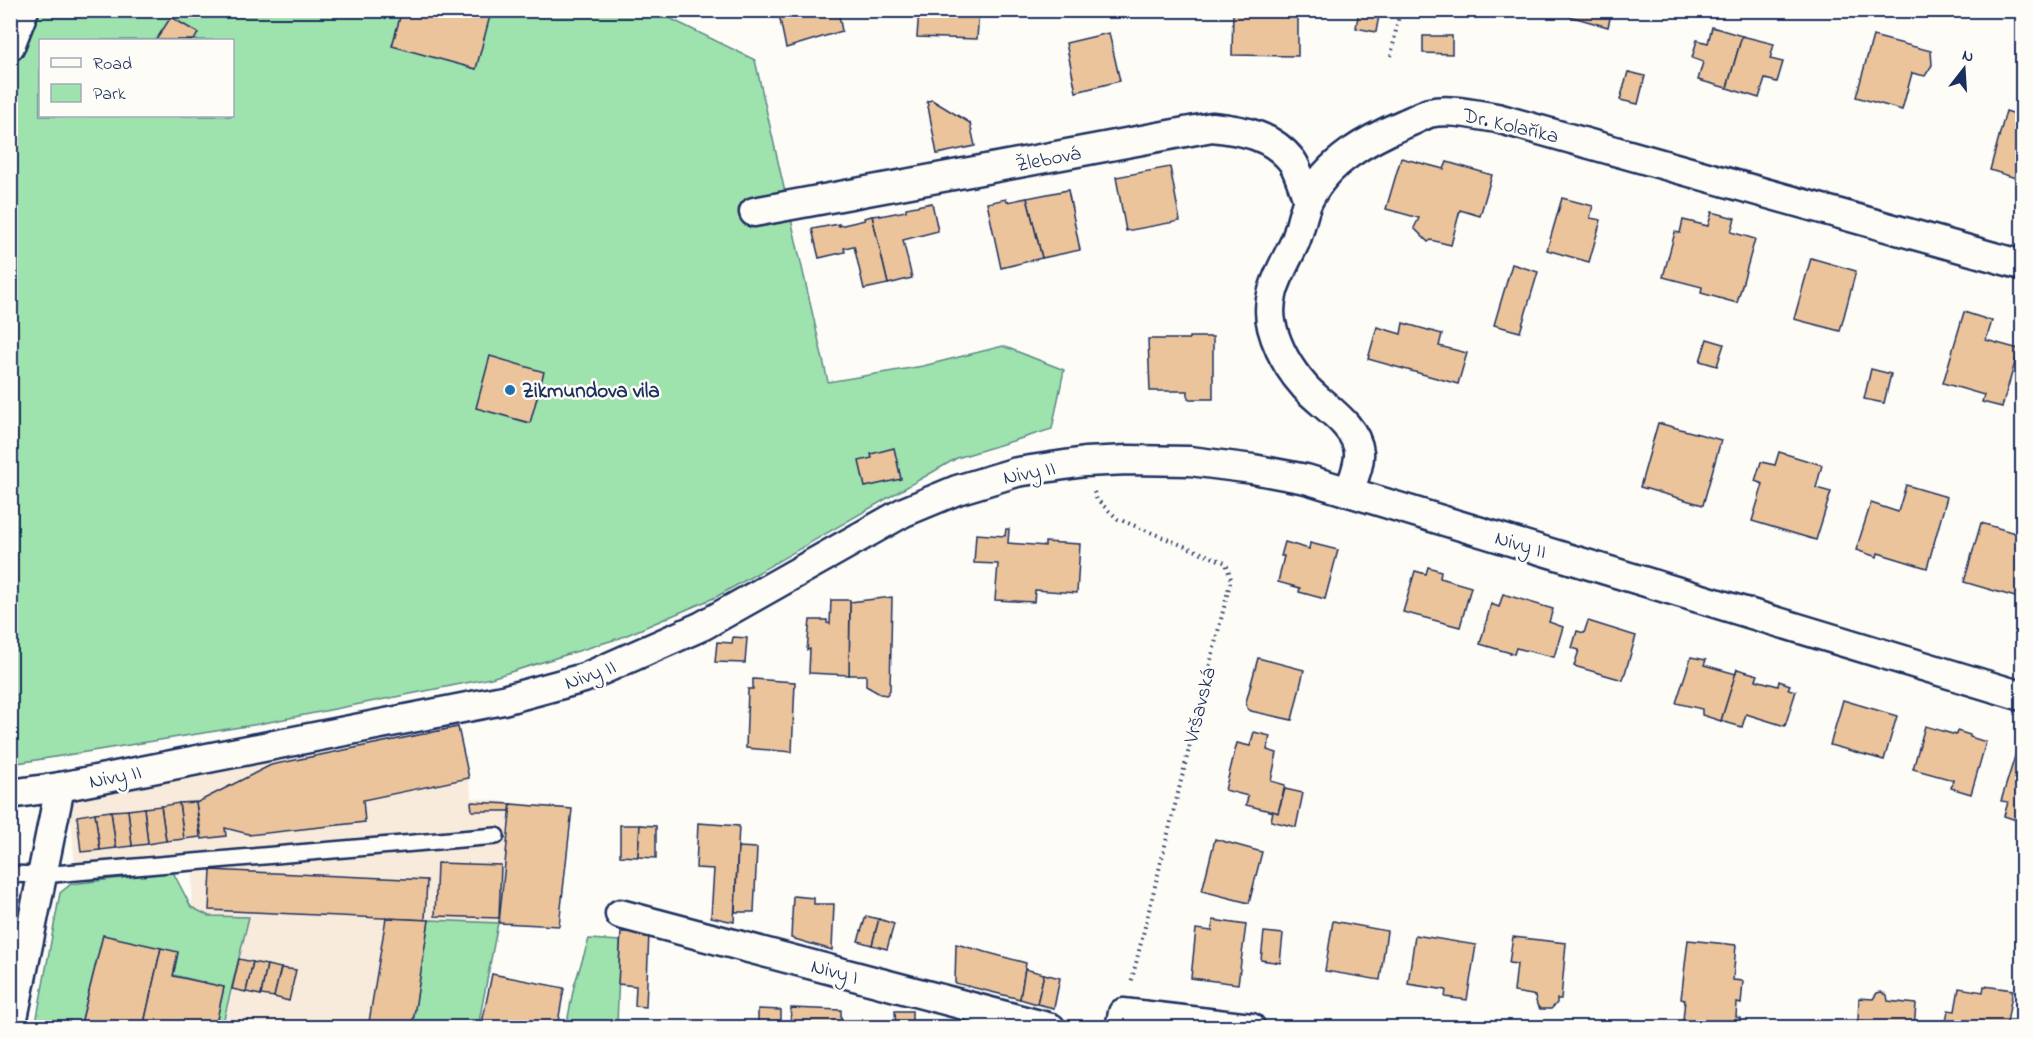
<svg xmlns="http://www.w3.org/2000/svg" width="2033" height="1038" font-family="'Indie Flower',sans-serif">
<rect width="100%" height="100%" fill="#fdfcf7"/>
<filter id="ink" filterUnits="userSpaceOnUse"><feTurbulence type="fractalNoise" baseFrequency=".0167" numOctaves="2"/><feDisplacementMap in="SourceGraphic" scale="12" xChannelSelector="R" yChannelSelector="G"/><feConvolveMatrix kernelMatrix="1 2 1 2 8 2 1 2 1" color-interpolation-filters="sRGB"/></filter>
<g filter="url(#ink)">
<polygon fill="#f8ebdb" points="458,727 472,798 572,809 559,926 429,920 411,1027 224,1027 249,917 209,916 191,907 194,853 75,865 69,796 196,777"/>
<g fill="#9ee2ae" stroke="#5c8886" stroke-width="1.5" fill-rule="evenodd">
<path d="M16 11H655L755 60 828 382 923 366 1003 346 1064 370 1052 429 957 458 716 597 620 638 491 678 259 724 11 764 10 83ZM40 40H232V116H40Z"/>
<polygon points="173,872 191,907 209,916 249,917 222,1027 215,1027 224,987 173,975 178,953 103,936 80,1027 35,1028 60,893 71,884"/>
<polygon points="429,920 498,923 478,1027 412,1027"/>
<polygon points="589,939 620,941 617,1027 566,1028 574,986"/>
</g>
<g fill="#ebc49b" stroke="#1b2f5e" stroke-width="1.5">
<polygon points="402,10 474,10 474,12 490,16 476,69 392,46"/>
<polygon points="778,10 838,10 842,31 786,48"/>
<polygon points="919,10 979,10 977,39 917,37"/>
<polygon points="1233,10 1298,10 1298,56 1232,55"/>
<polygon points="1359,10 1380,10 1376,32 1356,28"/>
<polygon points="1563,10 1612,10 1608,27 1562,14"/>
<polygon points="171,17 198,33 194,40 156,40"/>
<polygon points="1712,27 1742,36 1727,88 1698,80 1703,62 1692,58 1697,40 1708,43"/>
<polygon points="1109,33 1120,81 1076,92 1066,43"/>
<polygon points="1423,36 1452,36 1452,54 1423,53"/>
<polygon points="1742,36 1774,44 1770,59 1783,62 1777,82 1765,79 1759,98 1727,88"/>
<polygon points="1873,36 1931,51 1932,65 1925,76 1912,73 1902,110 1856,97"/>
<polygon points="1628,72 1645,76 1638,104 1620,100"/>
<polygon points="932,100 970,123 975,146 937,154 927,101"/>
<polygon points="2006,111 2022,116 2022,180 1990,170"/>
<polygon points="1401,158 1444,169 1447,162 1492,175 1480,216 1460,210 1451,245 1431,240 1428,242 1414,228 1419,218 1386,209"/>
<polygon points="1170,167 1180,221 1126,231 1116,177"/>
<polygon points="1068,190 1080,250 1042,258 1027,198"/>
<polygon points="1027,198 1042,258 1001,268 987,203 1006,199 1007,202"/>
<polygon points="1562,198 1593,206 1590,218 1601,220 1589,262 1547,250"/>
<polygon points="932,203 938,231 903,240 912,278 888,284 872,216 880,215 880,216 906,211 906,208"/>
<polygon points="1712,212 1735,218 1731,232 1755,239 1737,303 1701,293 1702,287 1663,277 1675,232 1680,233 1683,220 1708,226"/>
<polygon points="872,216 888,284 864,289 854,246 844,248 845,252 819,258 812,229 839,224 839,226 865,220 864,218"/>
<polygon points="1811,258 1856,271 1840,331 1794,319"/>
<polygon points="1512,264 1538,272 1520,332 1494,325"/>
<polygon points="1964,312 1992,321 1986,340 2019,349 2002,407 1982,402 1984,395 1943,383"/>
<polygon points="1403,323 1442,334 1439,346 1467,353 1458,384 1368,359 1377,327 1401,334"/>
<polygon points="1189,337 1213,337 1213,399 1188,399 1188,391 1150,391 1148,339 1189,339"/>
<polygon points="1707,339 1724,344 1717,366 1700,361"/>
<polygon points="490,356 544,372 530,423 476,408"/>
<polygon points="1871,369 1891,374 1884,403 1864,399"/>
<polygon points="1658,423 1721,440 1703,505 1640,487"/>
<polygon points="894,448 901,479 865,487 859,461 872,458 871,454"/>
<polygon points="1779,452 1822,465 1816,488 1831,492 1816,540 1752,521 1763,484 1755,481 1761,462 1775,465"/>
<polygon points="1906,485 1947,497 1927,568 1878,553 1877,557 1856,550 1871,503 1898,512"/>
<polygon points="1981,523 2022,535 2022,599 1964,582"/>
<polygon points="1006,529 1009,529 1008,543 1045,546 1045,542 1080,544 1077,593 1035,590 1034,602 995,600 998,564 974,563 976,534 1005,536"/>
<polygon points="1285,542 1309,549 1310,543 1338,550 1325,599 1299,592 1300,588 1278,582 1284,556 1281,556"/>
<polygon points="1428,567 1441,571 1440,578 1471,587 1460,627 1403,612 1415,571 1426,574"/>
<polygon points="1503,594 1553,609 1549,622 1563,627 1554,657 1516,648 1514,654 1480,644 1491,604 1499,607"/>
<polygon points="892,597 890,690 887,695 880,694 866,686 866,675 849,675 850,602"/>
<polygon points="831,600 850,600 849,675 809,673 810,649 807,650 810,620 827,620 827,623 830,624"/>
<polygon points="1588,621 1636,636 1623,680 1574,666 1579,650 1572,648 1577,631 1584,633"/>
<polygon points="733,637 747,638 745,663 715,662 717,642 732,643"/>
<polygon points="1691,657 1706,660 1704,665 1736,674 1721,721 1702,715 1702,709 1676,703"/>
<polygon points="1258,658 1304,670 1292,720 1251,711 1247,708 1246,702"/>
<polygon points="1737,669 1758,675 1756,680 1778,686 1779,681 1790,685 1788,689 1796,691 1785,726 1746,714 1742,727 1721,721"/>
<polygon points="753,679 795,682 792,752 746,748 748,689 753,689"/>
<polygon points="1843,700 1897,716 1884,760 1830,745"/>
<polygon points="1925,726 1956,735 1957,731 1970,735 1970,737 1986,742 1971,794 1951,788 1953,780 1913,769"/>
<polygon points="458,727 469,778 363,800 365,822 249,835 249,834 225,828 226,836 202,839 196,803 271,765"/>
<polygon points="1254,732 1270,736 1267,750 1277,753 1271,781 1285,785 1278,813 1246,805 1248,796 1225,790 1237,743 1250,746"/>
<polygon points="2016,753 2018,753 2016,757 2022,759 2022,822 2004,816 2008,802 2001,801"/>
<polygon points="1285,789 1303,793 1296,827 1271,821 1273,811 1278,813"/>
<polygon points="196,802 200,837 184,839 179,803"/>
<polygon points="471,802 511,804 510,811 472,811"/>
<polygon points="179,803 184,839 166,841 161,806"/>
<polygon points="511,804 572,809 559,926 499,923"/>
<polygon points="161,806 166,841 148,844 144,808"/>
<polygon points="144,808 148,844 132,846 128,810"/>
<polygon points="128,810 132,846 116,848 111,811"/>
<polygon points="111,811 116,848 100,850 95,813"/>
<polygon points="95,813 100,850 81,852 77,816"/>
<polygon points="698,823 739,826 734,922 711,917 714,869 696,868"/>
<polygon points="620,825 640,825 638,857 620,856"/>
<polygon points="640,825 656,826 656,858 638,857"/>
<polygon points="1215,839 1262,852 1249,903 1202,891"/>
<polygon points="738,847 757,848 754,912 735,912"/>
<polygon points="437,863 501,865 499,918 435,916"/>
<polygon points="211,870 427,880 425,920 209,910"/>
<polygon points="793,896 814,898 814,904 834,904 832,950 791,938"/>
<polygon points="866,916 879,919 872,945 858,941"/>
<polygon points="386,918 429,920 412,1028 368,1028"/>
<polygon points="879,919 894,924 887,949 872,945"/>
<polygon points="1213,920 1246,925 1238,984 1191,978 1196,929 1212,931"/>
<polygon points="1333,921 1387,931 1380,980 1325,971"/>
<polygon points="621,932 649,932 646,1007 635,1006 636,986 618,984"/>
<polygon points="1264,932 1283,934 1280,963 1261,960"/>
<polygon points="103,935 161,948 143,1028 80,1028"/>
<polygon points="1415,935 1476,945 1467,1000 1445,997 1446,990 1408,984"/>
<polygon points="1513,937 1566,943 1561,999 1557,999 1557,1003 1551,1009 1540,1009 1537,1005 1535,996 1532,995 1514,992 1517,964 1509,963"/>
<polygon points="1688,940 1736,945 1733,980 1743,981 1741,1004 1737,1003 1736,1017 1740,1018 1740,1024 1728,1022 1727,1026 1683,1020 1685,1000 1681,999"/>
<polygon points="956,944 1026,963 1020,999 955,983"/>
<polygon points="161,948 178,952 173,976 224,987 215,1028 143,1028"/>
<polygon points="239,959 253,962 246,992 232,989"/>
<polygon points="253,962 267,965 261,995 246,992"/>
<polygon points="267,965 281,968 274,997 261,995"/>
<polygon points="281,968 296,970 289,1001 274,997"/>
<polygon points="1025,969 1044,974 1037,1004 1020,999"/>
<polygon points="492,974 564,988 557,1028 481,1028"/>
<polygon points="1044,974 1060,978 1054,1008 1037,1004"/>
<polygon points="1984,986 2013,990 2006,1028 1945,1028 1948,1010 1955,1011 1959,988 1983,992"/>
<polygon points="1881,992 1887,995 1888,1001 1916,1004 1914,1028 1864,1028 1865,1022 1858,1021 1859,998 1873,999 1877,993"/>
<polygon points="791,1008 841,1010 841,1028 790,1028"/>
<polygon points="758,1009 781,1010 781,1028 758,1028"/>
<polygon points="895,1011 912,1011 912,1028 896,1028"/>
</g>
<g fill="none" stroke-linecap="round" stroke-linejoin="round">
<defs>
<polyline id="service" points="10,874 42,875 496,836"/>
<g id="minor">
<polyline points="10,46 24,10"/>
<path d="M754 212 1212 127C1242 130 1272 135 1292 161 1299 171 1303 188 1308 200"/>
<path d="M1349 492C1353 479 1360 465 1359 452 1356 424 1322 406 1305 387 1289 369 1278 350 1272 327 1264 295 1282 270 1295 242 1301 228 1302 212 1309 199 1328 161 1367 140 1404 124 1412 121 1421 116 1429 113 1450 108 1476 115 1497 118L2022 265"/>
<polyline points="10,794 60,787 503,700 584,678 702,626 904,512 957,490 1017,472 1085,462 1128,460 1190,461 1253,469 1306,479 2022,696"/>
<polyline points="620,914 1051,1028"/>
<polyline points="11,1028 60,787"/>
<polyline points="1120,1028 1123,1013 1251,1028"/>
</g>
</defs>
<use href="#service" stroke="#1b2f5e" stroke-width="20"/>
<use href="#minor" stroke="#1b2f5e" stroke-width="33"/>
<g stroke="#1b2f5e" stroke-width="4" stroke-dasharray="1.5 4.5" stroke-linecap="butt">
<polyline points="1391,56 1400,10"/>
<polyline points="1094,492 1097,500 1118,519 1226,563 1231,579 1131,983"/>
</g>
<use href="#service" stroke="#fdfcf7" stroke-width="15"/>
<use href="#minor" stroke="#fdfcf7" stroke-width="28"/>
</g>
</g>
<circle fill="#1f6fb2" stroke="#fdfcf7" stroke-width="2" cx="510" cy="390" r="6"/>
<g text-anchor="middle" stroke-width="5" stroke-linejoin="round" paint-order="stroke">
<g font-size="21" fill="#1b2f5e" stroke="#fdfcf7">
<text transform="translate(1511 125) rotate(13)" y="7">Dr. Kolaříka</text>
<text transform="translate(1048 158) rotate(-11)" y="7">Žlebová</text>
<text transform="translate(1029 472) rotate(-11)" y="7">Nivy II</text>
<text transform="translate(1521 544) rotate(17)" y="7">Nivy II</text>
<text transform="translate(590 674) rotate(-20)" y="7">Nivy II</text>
<text transform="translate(1199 705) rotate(-76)" y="7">Vršavská</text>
<text transform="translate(115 776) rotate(-11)" y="7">Nivy II</text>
<text transform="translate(835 971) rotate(15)" y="7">Nivy I</text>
</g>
<g font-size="21" font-weight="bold" fill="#1b2f5e" stroke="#fdfcf7" text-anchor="start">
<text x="522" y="397">Zikmundova vila</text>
</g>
</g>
<rect width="2033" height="1038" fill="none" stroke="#fdfcf7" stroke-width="36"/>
<rect x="18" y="18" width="1997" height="1002" fill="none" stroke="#1b2f5e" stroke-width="2" filter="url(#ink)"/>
<rect x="39" y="39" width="195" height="78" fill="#fdfcf7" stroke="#a3aaba" stroke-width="1.5"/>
<rect x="51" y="58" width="30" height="9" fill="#fdfcf7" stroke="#a3aaba" stroke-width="1.5"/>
<text x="93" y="69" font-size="18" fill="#1b2f5e">Road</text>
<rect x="51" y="84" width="30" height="18" fill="#9ee2ae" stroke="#a3aaba" stroke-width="1.5"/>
<text x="93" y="99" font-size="18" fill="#1b2f5e">Park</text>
<g transform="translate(1964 69) rotate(17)" stroke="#fdfcf7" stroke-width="4.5" paint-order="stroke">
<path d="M0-4.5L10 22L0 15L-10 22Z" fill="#1b2f5e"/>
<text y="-9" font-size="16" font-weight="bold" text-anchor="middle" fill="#1b2f5e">N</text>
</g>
</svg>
